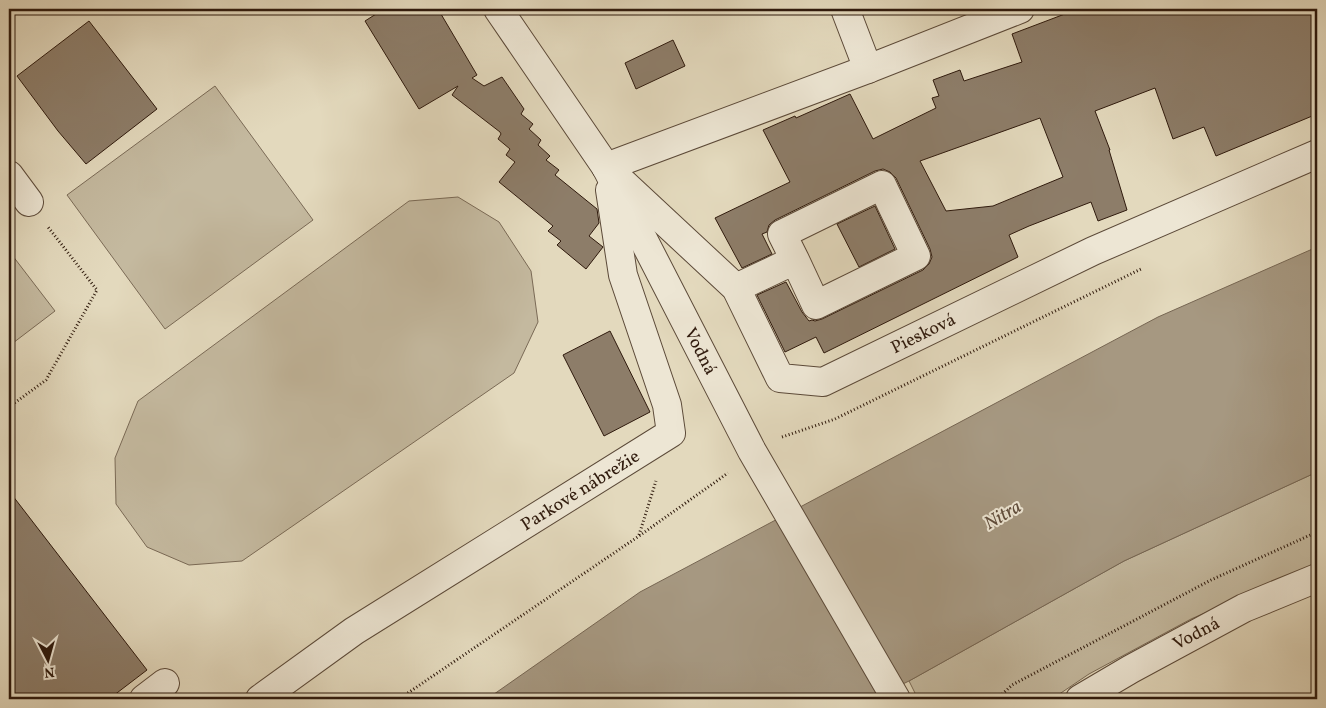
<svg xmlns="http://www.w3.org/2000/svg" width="1326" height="708" font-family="Vollkorn,serif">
<rect width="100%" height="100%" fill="#e3d9bd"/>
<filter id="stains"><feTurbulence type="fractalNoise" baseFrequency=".004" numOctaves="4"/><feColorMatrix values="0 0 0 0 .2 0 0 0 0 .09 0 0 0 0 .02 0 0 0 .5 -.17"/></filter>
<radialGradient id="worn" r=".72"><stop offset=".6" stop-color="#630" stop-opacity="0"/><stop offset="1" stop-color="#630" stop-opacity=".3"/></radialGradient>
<g fill="#c4b99f" stroke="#7a6a56">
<polygon points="215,86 313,220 165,329 67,195"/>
<polygon points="458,197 499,222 531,271 538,322 514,373 242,561 189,565 147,547 116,504 115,458 138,401 409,201"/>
<polygon points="9,251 55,311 9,346"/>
<polygon points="1317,472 1317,564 1191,619 1089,674 1052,699 918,699 909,681 1124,561"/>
</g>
<polygon fill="#a69881" stroke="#766653" points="1317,247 1317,472 1124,561 909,681 872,699 487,699 640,592 1158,317"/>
<g fill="#8d7d69" stroke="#2f1a0d" fill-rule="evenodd">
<polygon points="384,9 438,9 477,75 472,78 484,86 502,77 524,109 521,114 533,124 529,129 541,140 538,145 550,156 546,160 559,170 555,175 597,209 599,223 589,236 603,247 586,269 557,245 561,241 548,231 553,226 499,182 515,162 506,155 510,149 498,139 501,134 500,132 452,95 458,86 419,109 365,21"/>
<path d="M1078 9H1317V114L1216 156 1204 127 1173 139 1155 88 1095 111 1110 150H1109L1127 210 1098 221 1091 202 1029 226 1009 235 1018 257 824 353 816 337 785 352 757 295 786 282 802 312 809 321 812 320 815 321 822 319 923 270 929 264 932 257 930 249 896 178 890 172 883 169 875 171 775 220 769 225 767 232 762 234 772 254 742 268 715 218 790 182 763 130 795 116 796 118 850 94 873 139 936 108 932 98 939 96 933 80 960 70 964 81 1022 62 1012 34ZM1040 118 1063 177 993 206 946 211 920 161Z"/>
<polygon points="89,21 157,109 86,164 58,131 17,76"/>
<polygon points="673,40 685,66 636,89 625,63"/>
<polygon points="875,206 895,249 859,267 837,224"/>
<polygon points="610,331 650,412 604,436 563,355"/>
<polygon points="9,491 147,670 109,699 9,699"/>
</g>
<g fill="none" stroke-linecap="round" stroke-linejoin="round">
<defs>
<g id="minor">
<polyline points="498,9 606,167 752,451 896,699"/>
<polyline points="845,9 868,69"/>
<polyline points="606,167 736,288 780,378 823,382 1093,251 1317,154"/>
<polyline points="606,167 868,69 1020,9"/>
<polyline points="9,175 29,202"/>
<polyline points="736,288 795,260 782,234 882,185 916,256 816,305 795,260"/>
<polyline points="144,699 165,683"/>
<polyline points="260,699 354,631 671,433 667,405 623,275 610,190"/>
<polyline points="1080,699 1131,669 1244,608 1317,578"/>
</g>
</defs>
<use href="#minor" stroke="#5c4a39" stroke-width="30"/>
<g stroke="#2f1a0d" stroke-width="3" stroke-dasharray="1 2.5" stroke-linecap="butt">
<polyline points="9,407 46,380 97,290 48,227"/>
<polyline points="782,437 835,419 1141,269"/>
<polyline points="639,535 656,481"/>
<polyline points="399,699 639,536 728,473"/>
<polyline points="997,699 1012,685 1211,580 1317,532"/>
</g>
<use href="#minor" stroke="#ede6d4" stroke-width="28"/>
</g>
<g text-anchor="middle" stroke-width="4" stroke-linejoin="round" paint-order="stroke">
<g font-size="18" fill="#2f1a0d" stroke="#ede6d4">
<text transform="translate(923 333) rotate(-26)" y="6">Piesková</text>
<text transform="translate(701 351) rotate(63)" y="6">Vodná</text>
<text transform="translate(580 490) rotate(-32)" y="6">Parkové nábrežie</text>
<text transform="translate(1196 633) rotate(-28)" y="6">Vodná</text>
</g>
<g font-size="19" font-style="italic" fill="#5f4c3b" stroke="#ede6d4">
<text transform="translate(1002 514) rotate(-31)" y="7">Nitra</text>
</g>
</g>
<rect width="1326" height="708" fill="none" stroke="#e3d9bd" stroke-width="30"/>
<rect x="10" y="10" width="1306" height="688" fill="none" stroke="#2f1a0d" stroke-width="2.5"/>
<rect x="15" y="15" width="1296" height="678" fill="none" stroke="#2f1a0d"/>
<g transform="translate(48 660) rotate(174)" stroke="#ede6d4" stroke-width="4" paint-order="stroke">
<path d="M0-4L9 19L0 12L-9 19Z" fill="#2f1a0d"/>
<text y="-8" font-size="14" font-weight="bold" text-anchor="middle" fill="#2f1a0d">N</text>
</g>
<rect width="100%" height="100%" filter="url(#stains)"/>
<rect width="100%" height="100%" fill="url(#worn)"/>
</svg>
